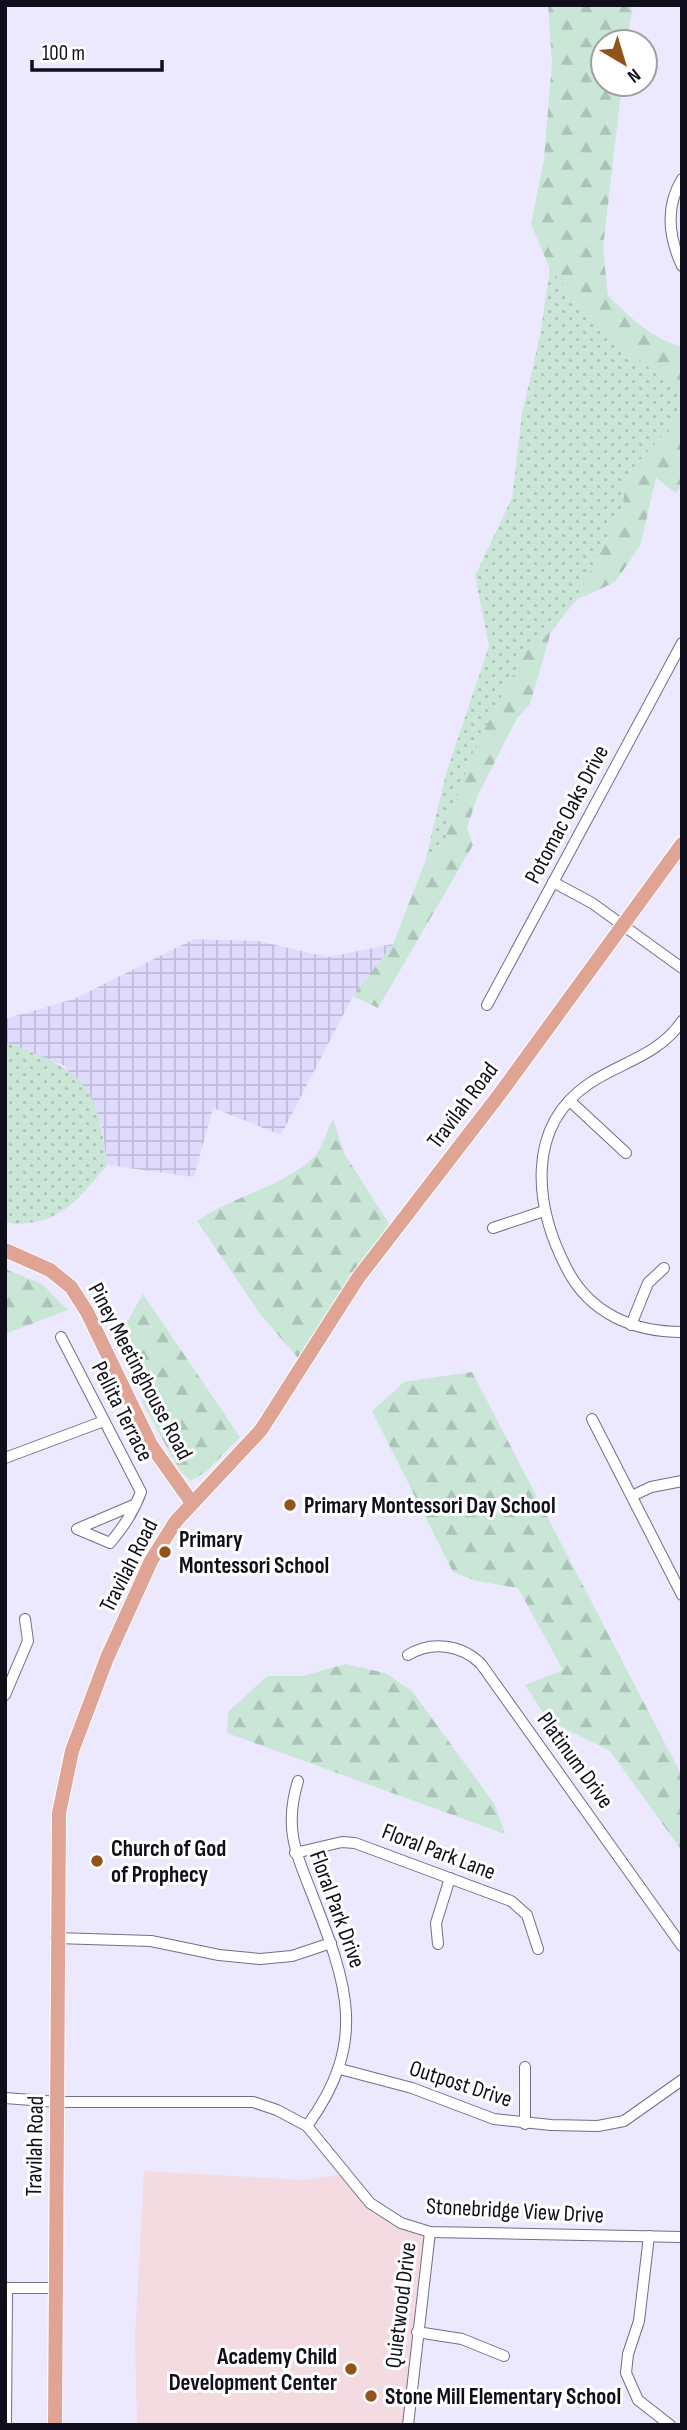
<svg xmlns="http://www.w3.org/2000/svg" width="687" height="2430" font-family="'Sofia Sans Condensed',sans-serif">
<defs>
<pattern id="industrial-grid" width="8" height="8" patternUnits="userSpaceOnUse" patternTransform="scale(1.75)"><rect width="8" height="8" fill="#e0dbfe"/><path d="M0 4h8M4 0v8" fill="none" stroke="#bfbbd9"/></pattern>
<pattern id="grass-dots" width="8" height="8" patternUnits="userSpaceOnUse" patternTransform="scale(1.75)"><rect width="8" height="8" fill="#c9e6d7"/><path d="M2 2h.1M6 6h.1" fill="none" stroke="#acc4b8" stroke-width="1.8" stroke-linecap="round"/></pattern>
<pattern id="forest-firs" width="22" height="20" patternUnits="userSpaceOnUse" patternTransform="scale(1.75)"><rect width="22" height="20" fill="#c9e6d7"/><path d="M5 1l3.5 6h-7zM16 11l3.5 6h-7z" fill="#acc4b8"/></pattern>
</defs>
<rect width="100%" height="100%" fill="#ece9ff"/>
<polygon fill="url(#industrial-grid)" points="194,939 258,941 328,957 393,944 353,996 281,1135 213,1108 194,1177 107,1165 102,1126 65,1066 5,1042 5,1019 74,999"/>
<polygon fill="#f4dae1" points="144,2171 304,2180 346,2174 370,2203 430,2232 408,2425 137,2425 135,2338"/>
<g fill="url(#grass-dots)">
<polygon points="550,269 614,342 682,391 682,415 628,473 622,508 576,600 551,632 529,645 475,747 450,817 444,850 425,862 446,774 489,646 475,576 512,498 522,414 540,336"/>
<path d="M5 1042C83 1071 97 1081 107 1165 84 1192 64 1221 27 1223 19 1224 13 1225 5 1221Z"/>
</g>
<g fill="url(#forest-firs)">
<path d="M548 5H633L627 42H603V84H622L603 248 608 296C630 317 652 339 682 347V391L614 342 550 269 531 224 544 159 552 62Z"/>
<polygon points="682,415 682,486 676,493 656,478 640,546 615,582 576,600 622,508 628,473"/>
<polygon points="551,632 530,704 517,718 477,797 467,828 473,845 378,1008 353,996 393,944 425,862 444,850 450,817 475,747 529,645"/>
<path d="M333 1119 345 1155 395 1233 303 1364 260 1314 197 1221C232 1196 281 1188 313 1158 322 1149 327 1130 333 1119Z"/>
<polygon points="5,1269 42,1284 68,1310 5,1334"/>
<polygon points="143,1294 240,1437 207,1471 191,1481 180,1471 142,1402 144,1381 119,1336"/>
<polygon points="472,1372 682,1776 682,1851 610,1751 548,1720 525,1685 563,1670 518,1588 477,1581 453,1572 372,1411 404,1382"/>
<polygon points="346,1664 385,1673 412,1691 495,1805 505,1834 227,1733 228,1712 267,1676 302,1676"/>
</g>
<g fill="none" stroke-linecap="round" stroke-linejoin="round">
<defs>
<g id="minor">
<path d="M682 179C665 207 669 238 682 266"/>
<polyline points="553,882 592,903 682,968"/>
<polyline points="487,1005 682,643"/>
<path d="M682 1021C659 1055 622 1062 590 1083 524 1127 535 1208 567 1269 590 1314 634 1332 682 1332"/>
<polyline points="570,1101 626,1153"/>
<polyline points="493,1228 544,1211"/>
<polyline points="631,1325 648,1283 664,1268"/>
<path d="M61 1337 141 1492C133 1513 124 1526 110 1543L77 1529 136 1504"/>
<polyline points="592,1419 682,1595"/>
<polyline points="5,1458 104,1421"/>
<polyline points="632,1496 651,1487 682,1481"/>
<path d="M408 1655C432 1640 462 1645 481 1664L682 1946"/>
<polyline points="5,1695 28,1641 25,1619"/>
<path d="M298 1781C284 1827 295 1851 312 1894 347 1984 369 2041 307 2126"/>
<polyline points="295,1853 342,1842 355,1843 511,1901 527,1915 538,1949"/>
<polyline points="56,1938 151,1941 219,1955 260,1959 292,1956 331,1943"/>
<polyline points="438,1944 436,1923 450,1878"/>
<polyline points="340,2069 412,2088 494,2119 551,2125 598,2126 624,2121 682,2080"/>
<polyline points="5,2098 58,2102 253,2102 277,2110 307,2126 370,2203 401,2223 430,2232 682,2237"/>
<polyline points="525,2124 525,2067"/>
<polyline points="649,2236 639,2321 628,2354 626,2373 638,2400 670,2425"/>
<polyline points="5,2288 55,2288"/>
<polyline points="417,2332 462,2339 504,2356"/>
<polyline points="6,2425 7,2288"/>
<polyline points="408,2425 430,2232"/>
</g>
<g id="major">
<polyline points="5,1250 50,1270 71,1287 87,1312 151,1445 192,1503"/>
<polyline points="55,2425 59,1813 72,1751 107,1658 151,1561 176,1521 261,1430 358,1278 499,1095 682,844"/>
</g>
</defs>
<use href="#minor" stroke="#726d8d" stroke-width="12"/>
<use href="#major" stroke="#fff" stroke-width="16"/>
<use href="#minor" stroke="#fff" stroke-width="10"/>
<use href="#major" stroke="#e0a495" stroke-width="14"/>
</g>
<g fill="#925418" stroke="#fff" stroke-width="2.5">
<circle cx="290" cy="1505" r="7"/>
<circle cx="165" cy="1552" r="7"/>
<circle cx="97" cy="1861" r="7"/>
<circle cx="351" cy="2369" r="7"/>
<circle cx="371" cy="2396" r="7"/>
</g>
<g text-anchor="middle" stroke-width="6" stroke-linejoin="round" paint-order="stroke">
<g font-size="23" fill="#100e1a" stroke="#fff">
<text transform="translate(566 814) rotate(-62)" y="8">Potomac Oaks Drive</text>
<text transform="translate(462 1105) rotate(-53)" y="8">Travilah Road</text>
<text transform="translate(141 1371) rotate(62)" y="8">Piney Meetinghouse Road</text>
<text transform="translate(123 1411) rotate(63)" y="8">Pellita Terrace</text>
<text transform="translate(128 1565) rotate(-63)" y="8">Travilah Road</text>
<text transform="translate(576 1760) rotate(54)" y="8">Platinum Drive</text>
<text transform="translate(439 1851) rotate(21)" y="8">Floral Park Lane</text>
<text transform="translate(338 1909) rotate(70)" y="8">Floral Park Drive</text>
<text transform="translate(461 2083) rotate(18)" y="8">Outpost Drive</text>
<text transform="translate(34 2146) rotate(-89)" y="8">Travilah Road</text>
<text transform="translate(515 2210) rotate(3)" y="8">Stonebridge View Drive</text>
<text transform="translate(400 2305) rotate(-83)" y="8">Quietwood Drive</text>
</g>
<g font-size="23" font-weight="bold" fill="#100e1a" stroke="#fff" text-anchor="start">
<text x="304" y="1513">Primary Montessori Day School</text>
<text x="179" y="1547">Primary<tspan x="179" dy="26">Montessori School</tspan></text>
<text x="111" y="1856">Church of God<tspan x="111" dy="26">of Prophecy</tspan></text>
<text x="337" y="2364" text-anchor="end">Academy Child<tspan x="337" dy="26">Development Center</tspan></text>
<text x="385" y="2404">Stone Mill Elementary School</text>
</g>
</g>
<rect width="687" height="2430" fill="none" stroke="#100e1a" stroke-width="14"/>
<g transform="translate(624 63) rotate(142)"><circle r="33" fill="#ffffff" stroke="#9f9fa3" stroke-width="2"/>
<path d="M0-5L12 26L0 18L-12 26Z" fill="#925418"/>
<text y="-10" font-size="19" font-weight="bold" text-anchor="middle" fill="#100e1a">N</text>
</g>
<path d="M32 60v10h130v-10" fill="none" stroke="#100e1a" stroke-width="3.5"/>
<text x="42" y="60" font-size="21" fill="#100e1a" stroke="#ffffff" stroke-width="5" paint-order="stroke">100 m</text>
</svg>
